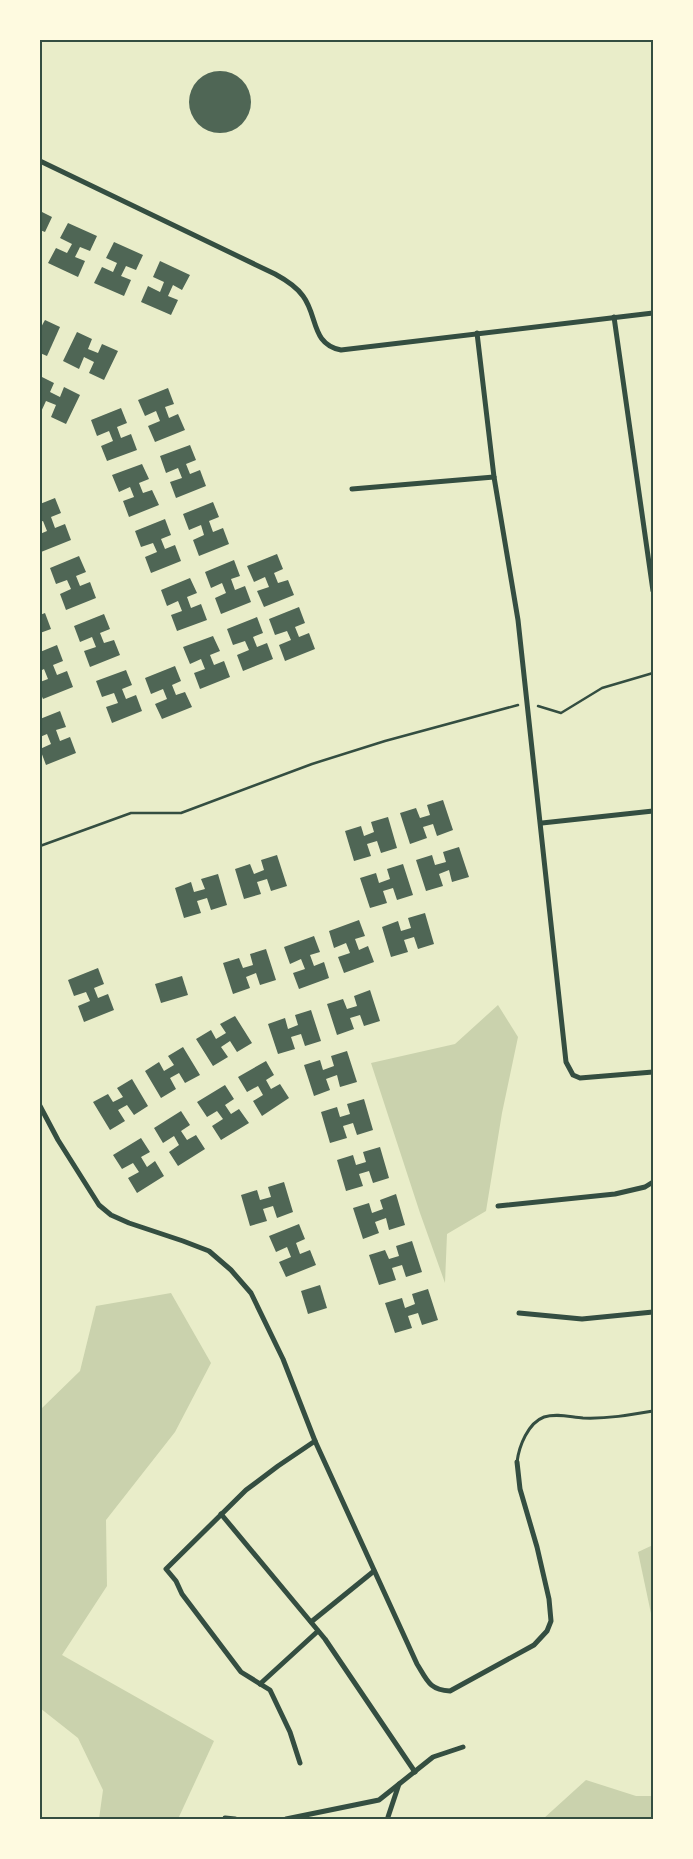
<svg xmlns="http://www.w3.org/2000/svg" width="693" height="1859" font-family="Overpass,sans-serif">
<rect width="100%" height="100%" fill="#e9edc9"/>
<g fill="#cad2ad">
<polygon points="498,1005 518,1037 502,1113 486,1211 447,1234 445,1283 420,1213 371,1063 455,1044"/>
<polygon points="171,1293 211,1363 175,1432 106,1520 107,1586 62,1655 214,1741 178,1819 99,1819 103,1790 78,1738 40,1708 40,1410 80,1371 96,1306"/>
<polygon points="653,1545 653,1623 638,1552"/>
<polygon points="586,1780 636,1796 653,1796 653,1819 543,1819"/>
</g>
<g fill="#4f6655">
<circle cx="220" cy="102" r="31"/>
<polygon points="40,211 52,217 45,232 40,230"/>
<polygon points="68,223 97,236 90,251 80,247 75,257 85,261 78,277 48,263 56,248 67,253 72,244 60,238"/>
<polygon points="114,242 143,255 136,270 126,266 121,276 131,280 124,296 94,283 102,267 113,272 117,263 106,258"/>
<polygon points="160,261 190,275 182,290 173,285 168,296 178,300 171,315 141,302 148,286 160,292 164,282 153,277"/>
<polygon points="45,320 60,327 47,356 40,353 40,329"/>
<polygon points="77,332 92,339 88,349 98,353 102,344 118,351 104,380 89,373 94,362 84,357 79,369 63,361"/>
<polygon points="40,376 54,383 50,392 60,397 64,387 80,395 66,424 51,417 56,405 46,401 40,414"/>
<polygon points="168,388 174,404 165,407 169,418 178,414 185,430 155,442 148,426 160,421 156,411 145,416 138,400"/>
<polygon points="121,408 127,423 117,427 121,438 131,434 137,450 107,461 101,446 113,441 109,431 97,436 91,420"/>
<polygon points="190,445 196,460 186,464 190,474 200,470 206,486 176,498 170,482 182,478 178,468 166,473 160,456"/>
<polygon points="142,464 149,479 139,483 143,493 152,490 159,505 129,517 123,501 134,497 130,487 119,492 112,475"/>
<polygon points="55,498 61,513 51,517 55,528 65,524 71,540 41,552 40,534 47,531 43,521 40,522 40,504"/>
<polygon points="213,502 219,517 209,521 213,532 223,528 229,544 199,556 193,540 204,535 201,525 189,530 183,514"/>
<polygon points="165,519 171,535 161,539 165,549 175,545 181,561 151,573 145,557 157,552 153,543 141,547 135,531"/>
<polygon points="277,554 283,569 274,573 278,583 288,580 294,595 264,607 257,591 269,587 265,577 254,582 247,566"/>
<polygon points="79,556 86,572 76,576 80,586 90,582 96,598 66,610 60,594 71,589 67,580 56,584 50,568"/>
<polygon points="234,560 240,576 231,579 235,590 245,586 251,602 221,614 215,598 226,593 222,583 211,588 205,572"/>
<polygon points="190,578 197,593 187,597 191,608 201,604 207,620 177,631 171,615 182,611 178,601 167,606 161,590"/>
<polygon points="299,607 305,623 295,627 299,637 309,633 315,649 285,661 279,645 291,640 287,631 275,635 269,619"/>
<polygon points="45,613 51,629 40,633 40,615"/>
<polygon points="104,614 110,629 100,633 104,643 114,640 120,655 90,667 84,651 96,647 92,637 80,642 74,626"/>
<polygon points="257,617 263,633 253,637 257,647 267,643 273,659 243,671 237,655 249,650 245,641 233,645 227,629"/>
<polygon points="213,636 220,651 210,655 214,665 224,661 230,677 200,689 194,673 205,669 201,659 190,664 183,647"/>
<polygon points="57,645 63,661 53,665 57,675 67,671 73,687 43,699 40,692 40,682 48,679 44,669 40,671 40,652"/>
<polygon points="175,666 181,681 172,685 176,695 185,692 192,707 162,719 155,704 167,699 163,689 151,694 145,678"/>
<polygon points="126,670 132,685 122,689 126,699 136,695 142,711 112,723 106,707 118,703 114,693 102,697 96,681"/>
<polygon points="60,711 66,727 56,730 60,741 70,737 76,753 46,765 40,749 51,744 47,734 40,737 40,719"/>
<polygon points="443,800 453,830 437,836 433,824 423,827 427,838 410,844 400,813 416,808 420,818 430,815 427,805"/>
<polygon points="388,817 397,848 381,853 377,841 367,844 371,856 354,861 345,831 361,826 364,836 374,832 371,822"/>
<polygon points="459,847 469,877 452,882 449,870 439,874 443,886 426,891 416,860 432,855 435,865 446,862 443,852"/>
<polygon points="277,855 287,886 271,891 267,879 257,882 261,894 244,899 235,869 250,864 254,874 264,870 261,860"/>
<polygon points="403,864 413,895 397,900 393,888 383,891 387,903 370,908 360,878 376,873 379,883 390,879 387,869"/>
<polygon points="218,874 227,905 211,910 207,898 197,901 201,913 184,918 175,888 191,882 194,892 205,889 201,879"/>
<polygon points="425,913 434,944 418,949 414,937 404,940 408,952 391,957 382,927 398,921 401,931 411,928 408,918"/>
<polygon points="359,920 365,936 355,939 359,950 368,946 374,962 344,973 338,957 350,953 346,943 334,948 329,931"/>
<polygon points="314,936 320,952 310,955 314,966 324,962 329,978 299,989 293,973 305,969 301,959 290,964 284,947"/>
<polygon points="266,949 276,980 260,985 256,973 246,977 250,988 233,994 223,963 239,958 243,968 253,965 250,954"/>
<polygon points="98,968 104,984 94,988 98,998 108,994 114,1010 84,1022 78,1006 90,1001 86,992 74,996 68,980"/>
<polygon points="182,976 188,995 161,1003 155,984"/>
<polygon points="370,990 380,1021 364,1026 360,1015 350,1018 354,1029 337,1035 327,1004 343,999 347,1009 357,1006 354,996"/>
<polygon points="311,1010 321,1041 305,1046 301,1034 291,1037 295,1049 278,1054 268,1024 285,1018 288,1029 298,1025 295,1015"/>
<polygon points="235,1016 252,1043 237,1052 230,1041 221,1047 228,1057 213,1066 196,1039 211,1030 216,1039 226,1033 220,1024"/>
<polygon points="183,1047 200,1075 185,1083 179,1073 170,1078 176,1089 161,1098 145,1071 159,1062 164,1071 174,1065 168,1056"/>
<polygon points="347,1051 357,1082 340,1087 337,1075 326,1079 330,1090 314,1096 304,1065 320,1060 323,1070 334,1066 331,1056"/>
<polygon points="266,1061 274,1075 266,1080 271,1089 280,1084 289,1098 262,1116 253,1101 263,1095 258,1086 247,1092 238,1077"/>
<polygon points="132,1079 148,1106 134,1115 127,1105 118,1110 125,1121 110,1130 93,1102 108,1094 113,1102 123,1097 117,1088"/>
<polygon points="225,1085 234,1099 225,1105 231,1114 239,1109 249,1123 221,1140 212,1126 223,1119 217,1111 207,1117 197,1102"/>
<polygon points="364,1099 373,1130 357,1135 353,1123 343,1126 347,1138 330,1143 321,1112 337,1107 340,1117 350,1114 347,1104"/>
<polygon points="181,1111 190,1125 181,1131 187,1140 196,1135 205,1149 178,1166 169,1152 179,1145 174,1136 163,1143 154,1128"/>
<polygon points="141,1138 150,1152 141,1157 147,1167 155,1161 164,1176 137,1193 128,1178 139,1172 133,1163 122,1169 113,1155"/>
<polygon points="380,1147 389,1178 373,1183 369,1171 359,1174 363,1186 346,1191 337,1160 353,1155 356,1165 366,1162 363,1152"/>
<polygon points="284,1182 293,1212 277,1218 273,1206 263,1209 267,1221 250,1226 241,1195 257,1190 260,1200 271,1197 268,1187"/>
<polygon points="396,1194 405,1225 389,1230 386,1218 375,1222 379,1233 363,1239 353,1208 369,1203 372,1213 383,1209 380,1200"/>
<polygon points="299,1224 305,1239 296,1243 300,1254 310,1250 316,1265 286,1277 279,1262 291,1257 287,1247 276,1252 269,1236"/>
<polygon points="412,1241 422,1272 406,1277 402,1265 392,1268 396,1280 379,1285 369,1255 385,1250 389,1259 399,1256 396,1246"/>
<polygon points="320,1285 327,1308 308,1314 301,1291"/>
<polygon points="428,1289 438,1320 422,1325 418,1313 408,1316 412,1328 395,1333 385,1303 402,1298 405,1308 415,1304 412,1294"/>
</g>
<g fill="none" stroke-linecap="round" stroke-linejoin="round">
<g stroke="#344e41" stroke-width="2.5">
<polyline points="538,706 561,713 602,688 653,673"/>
<polyline points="40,846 131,813 181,813 312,764 385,741 518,705"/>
</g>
<path stroke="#344e41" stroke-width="3" d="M517 1462C519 1446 528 1423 544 1417 557 1413 570 1417 583 1418 607 1419 630 1415 653 1411"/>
<g stroke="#344e41" stroke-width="5">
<path d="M40 161 275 274C286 280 296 286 303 296 318 316 311 344 341 350L653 313"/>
<polyline points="614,317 653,591"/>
<polyline points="477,333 494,477 518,620 566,1062 573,1075 580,1078 653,1072"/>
<polyline points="352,489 494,477"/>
<polyline points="542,823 653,811"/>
<path d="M40 1106 58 1140 99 1205 111 1215 129 1223 183 1241 209 1251 231 1270 251 1293 283 1359 315 1441 417 1664C427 1680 429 1690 450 1691L534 1645 547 1631 551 1621 549 1599 537 1547 520 1489 517 1462"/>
<polyline points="498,1206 615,1194 645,1187 653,1182"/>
<polyline points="519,1313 582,1319 653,1312"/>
<polyline points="221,1514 325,1639 415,1772"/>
<polyline points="311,1622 374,1571"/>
<polyline points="260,1684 318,1631"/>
<polyline points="300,1763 290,1732 270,1690 241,1672 182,1594 176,1581 166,1569 246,1490 278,1466 315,1441"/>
<polyline points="225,1818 235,1819"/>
<polyline points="286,1819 379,1800 433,1757 463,1747"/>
<polyline points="389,1819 388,1817 399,1784"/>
</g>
</g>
<rect width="693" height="1859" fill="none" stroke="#fefae0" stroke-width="82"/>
<rect x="41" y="41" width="611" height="1777" fill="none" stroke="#344e41" stroke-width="2"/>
</svg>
